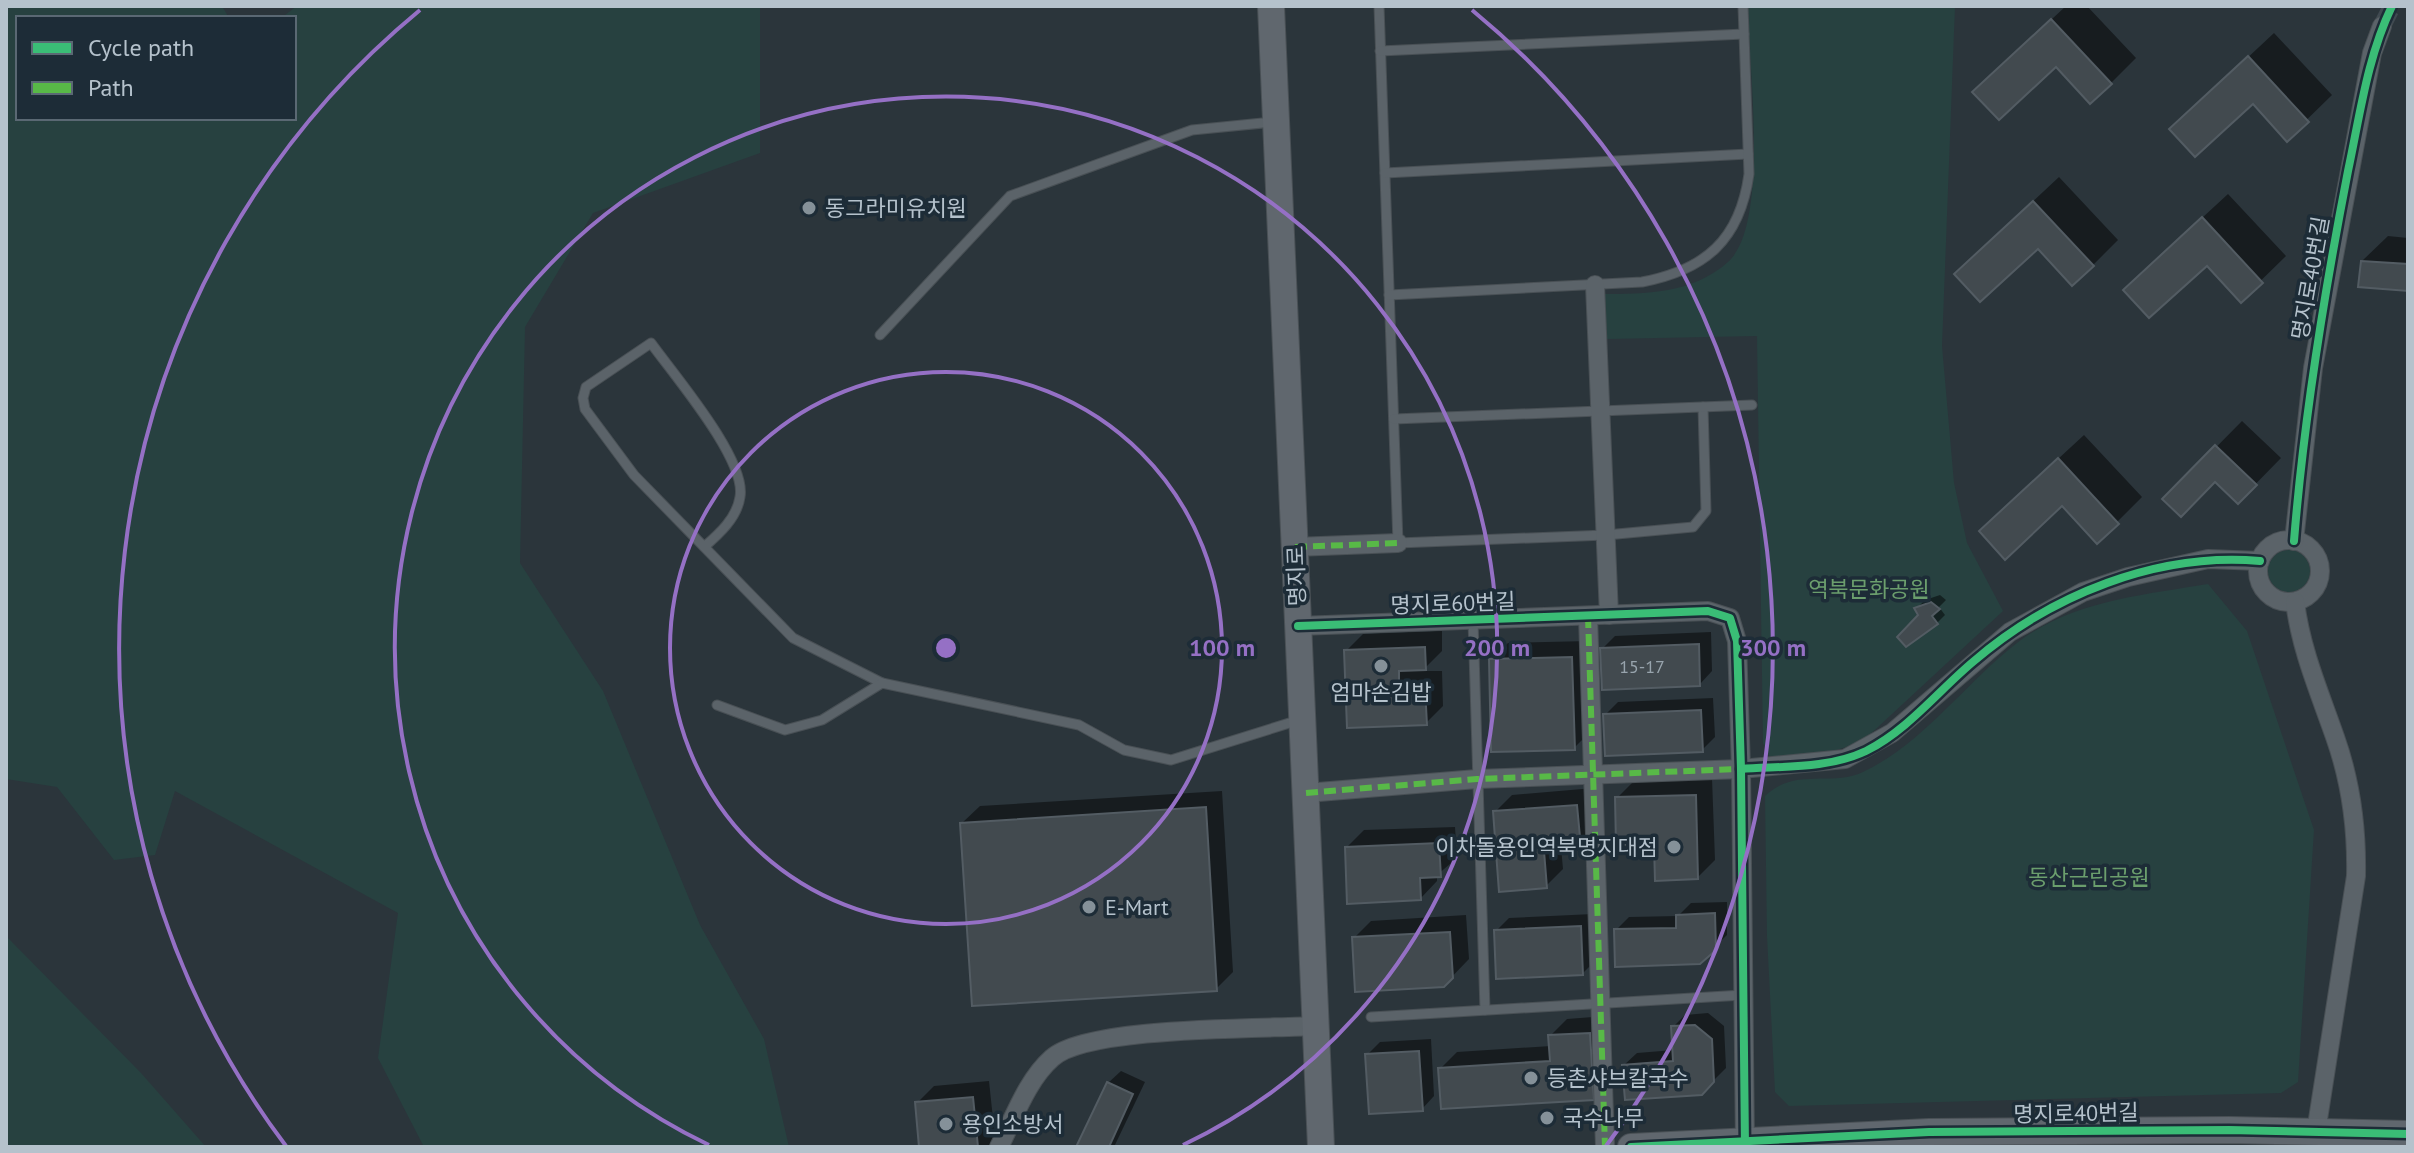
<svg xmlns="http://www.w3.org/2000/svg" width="2414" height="1153" font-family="'PT Sans','Noto Sans KR',sans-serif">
<rect width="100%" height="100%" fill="#2b353b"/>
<g fill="#274140">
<polygon points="6,6 222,6 229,18 18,18 18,118 294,118 294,18 281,18 297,6 760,6 760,153 593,213 525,327 520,563 603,691 700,925 764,1039 789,1147 424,1147 378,1058 398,913 175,791 155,855 114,860 57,787 6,779"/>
<path d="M1747 6H1955L1942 346 1954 483 1967 543 2003 611 1864 740C1831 755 1804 756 1769 756L1763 743 1757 336 1607 339 1601 294C1646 294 1692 294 1728 262 1770 225 1749 62 1747 6Z"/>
<circle cx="2289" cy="571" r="21"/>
<path d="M2208 584 2247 631 2314 830 2298 1082 2281 1093 1789 1106 1775 1092 1767 936 1765 796C1795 767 1831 787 1863 772 1924 743 1965 683 2017 643 2071 601 2143 595 2208 584Z"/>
<polygon points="6,936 141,1073 206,1147 6,1147"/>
</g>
<g fill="#0007">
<polygon points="2066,6 2087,6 2136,58 2111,83 2056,64 2000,67"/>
<polygon points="2274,33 2332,95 2287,139 2253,102 2197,105"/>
<polygon points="2059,177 2118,240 2093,265 2038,246 1982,249"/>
<polygon points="2228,194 2286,256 2241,300 2207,263 2151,265"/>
<polygon points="2388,236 2408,238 2408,289 2362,261"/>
<polygon points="2242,421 2281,458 2238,502 2215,479 2165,499"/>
<polygon points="2084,435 2142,497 2117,522 2062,504 2006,507"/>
<polygon points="1940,595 1946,600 1939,607 1945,615 1937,623 1917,608 1925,600"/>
<polygon points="1442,631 1442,651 1422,671 1442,671 1443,706 1426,723 1346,651 1363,634"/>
<polygon points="1711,632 1712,671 1700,684 1602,649 1615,636"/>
<polygon points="1589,641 1591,731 1574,748 1491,660 1508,643"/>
<polygon points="1713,698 1715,737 1702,750 1605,715 1618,702"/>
<polygon points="1712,778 1715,860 1698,877 1656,842 1617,798 1634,781"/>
<polygon points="1594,788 1597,829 1580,846 1561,847 1563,869 1546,886 1495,812 1512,795"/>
<polygon points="1222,791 1233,972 1216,989 962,823 980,806"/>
<polygon points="1455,827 1457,858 1437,875 1437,881 1420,899 1347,847 1364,830"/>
<polygon points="1727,902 1727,935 1699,962 1616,930 1629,917 1678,916 1691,903"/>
<polygon points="1593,914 1595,961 1582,974 1496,931 1509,918"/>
<polygon points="1466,915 1469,959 1444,985 1354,938 1371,921"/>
<polygon points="1708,1013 1724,1026 1726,1068 1701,1093 1624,1065 1637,1053 1674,1050 1673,1027 1685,1015"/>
<polygon points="1606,1016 1610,1081 1593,1098 1440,1069 1457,1052 1551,1046 1550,1036 1567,1019"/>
<polygon points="1431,1039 1434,1096 1422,1109 1367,1055 1380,1042"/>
<polygon points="1121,1071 1145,1082 1114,1147 1079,1147 1108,1083"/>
<polygon points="989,1081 996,1147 921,1147 917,1103 934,1086"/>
</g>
<g fill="#424a4f" stroke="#535c63" stroke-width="2">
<polygon points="2051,19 2112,84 2090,104 2056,67 1999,120 1972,92"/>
<polygon points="2248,56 2309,122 2287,142 2253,104 2195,157 2169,129"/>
<polygon points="2033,201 2094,266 2072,286 2038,249 1980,302 1954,274"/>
<polygon points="2202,217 2263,283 2241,303 2207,266 2149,318 2123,290"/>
<polygon points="2361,261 2408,264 2408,291 2358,287"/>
<polygon points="2215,445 2257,485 2238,504 2215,482 2181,517 2162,499"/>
<polygon points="2058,458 2119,524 2097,544 2062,506 2005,560 1979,531"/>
<polygon points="1931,602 1940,609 1932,616 1938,624 1906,647 1897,637 1918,615 1914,608"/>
<polygon points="1699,644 1700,686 1602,690 1600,648"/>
<polygon points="1425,647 1426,670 1399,671 1399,688 1425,687 1427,725 1347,728 1344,650"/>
<polygon points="1572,657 1575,750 1491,752 1489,659"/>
<polygon points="1701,710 1703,752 1605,756 1603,714"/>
<polygon points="1696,795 1698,879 1655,881 1654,844 1616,845 1615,797"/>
<polygon points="1577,805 1581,848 1544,851 1547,888 1499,892 1493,811"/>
<polygon points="1206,807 1217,991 972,1006 960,823"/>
<polygon points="1439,843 1441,877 1420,878 1421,900 1347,904 1345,847"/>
<polygon points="1715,913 1716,950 1700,964 1615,967 1614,929 1676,928 1676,915"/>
<polygon points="1581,926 1583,975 1496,979 1494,930"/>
<polygon points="1450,932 1453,978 1444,987 1355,992 1352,937"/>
<polygon points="1695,1025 1712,1039 1714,1082 1702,1095 1625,1100 1622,1065 1673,1061 1671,1026"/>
<polygon points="1590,1033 1594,1100 1441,1109 1438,1068 1550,1061 1548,1035"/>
<polygon points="1419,1051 1423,1111 1369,1114 1365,1054"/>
<polygon points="1107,1082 1133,1094 1109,1147 1076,1147"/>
<polygon points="973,1097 978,1147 919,1147 915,1102"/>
</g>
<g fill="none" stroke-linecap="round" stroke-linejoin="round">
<polyline stroke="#404a51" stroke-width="18" stroke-dasharray="18 9" stroke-linecap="butt" points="2382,26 2392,6"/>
<defs>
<g id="lane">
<polyline points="1379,6 1398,543 1606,535 1693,527 1706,511 1703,407"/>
<polyline points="1380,51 1744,34"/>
<polyline points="1385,173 1748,154"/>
<path d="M1389 295 1642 282C1705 270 1740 240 1749 174L1743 6"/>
<polyline points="880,335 1010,196 1192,130 1273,122"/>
<polyline points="1394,419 1752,405"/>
<path d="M704 547C719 534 737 518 740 497 747 460 674 375 651 343L586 387 583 398 585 409 634 475 793 638 882 683"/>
<polyline points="1473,620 1485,1010"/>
<polyline points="717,705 785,730 822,720 882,683 1079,725 1124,750 1171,760 1299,720"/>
<polyline points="1371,1017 1743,995"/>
</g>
<g id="street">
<polyline points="1595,285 1609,615"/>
<circle cx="2289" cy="571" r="31"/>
<polyline points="2294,541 2313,368 2372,53 2382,26"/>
<polyline points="1295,547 1398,543"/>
<path d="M2295 602C2301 650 2319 691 2335 737 2351 782 2357 828 2356 876L2316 1132"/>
<polyline points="1588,616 1605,1147"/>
<polyline points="1298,626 1708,611 1730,618 1737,641 1741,769 1745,1147"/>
<polyline points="1306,793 1477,779 1741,769 1845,759 1892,733 2010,632 2083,592 2128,577 2208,559 2260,561"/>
<path d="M999 1147C1014 1118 1027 1080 1052 1058 1087 1026 1262 1029 1316 1026"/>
</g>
<g id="secondary">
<polyline points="1271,6 1321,1147"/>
<polyline points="1631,1147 1929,1132 2229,1130 2408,1134"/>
</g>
</defs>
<use href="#lane" stroke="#495055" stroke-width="11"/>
<use href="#street" stroke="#495055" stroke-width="20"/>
<use href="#secondary" stroke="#495055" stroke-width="28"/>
<use href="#lane" stroke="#5b6369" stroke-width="9"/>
<use href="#street" stroke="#5b6369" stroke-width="18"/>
<use href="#secondary" stroke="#60676e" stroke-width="26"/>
<g stroke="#58b947" stroke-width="6" stroke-dasharray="12 6" stroke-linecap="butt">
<polyline points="1295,547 1398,543"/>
<polyline points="1588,616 1605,1147"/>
<polyline points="1306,793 1477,779 1741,769"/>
</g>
<defs>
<g id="cycleway">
<path d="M2294 541C2304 416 2324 294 2348 171 2360 115 2367 58 2392 6"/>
<polyline points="1298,626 1708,611 1730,618 1737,641 1741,769 1745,1147"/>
<path d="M1741 769C1782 766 1828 769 1866 751 1908 730 1939 690 1974 661 2051 595 2157 552 2260 561"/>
<polyline points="1631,1147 1929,1132 2229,1130 2408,1134"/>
</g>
</defs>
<use href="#cycleway" stroke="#1d2c37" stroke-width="13"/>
<use href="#cycleway" stroke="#3abd76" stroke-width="8"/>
</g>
<g fill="none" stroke="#9570c5" stroke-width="4">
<circle cx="946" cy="648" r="276"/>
<path d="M709 1145A551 551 0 1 1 1183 1145"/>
<path d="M286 1146A827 827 0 0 1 420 10M1472 10A827 827 0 0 1 1606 1146"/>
</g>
<g fill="#859199" stroke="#1d2c37" stroke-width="3">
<circle cx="809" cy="208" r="8"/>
<circle cx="1381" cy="666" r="8"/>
<circle cx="1674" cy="847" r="8"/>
<circle cx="1089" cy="907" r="8"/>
<circle cx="1531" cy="1078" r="8"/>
<circle cx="1547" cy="1118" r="8"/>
<circle cx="946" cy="1124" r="8"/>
</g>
<g text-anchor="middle" stroke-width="7" stroke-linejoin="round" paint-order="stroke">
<g font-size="18" fill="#98a4ad">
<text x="1642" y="673">15-17</text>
</g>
<g font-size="22" fill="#b5c2cc" stroke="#1d2c37" text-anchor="start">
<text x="825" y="216">동그라미유치원</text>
<text x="1381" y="700" text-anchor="middle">엄마손김밥</text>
<text x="1658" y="855" text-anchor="end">이차돌용인역북명지대점</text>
<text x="1105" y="915">E-Mart</text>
<text x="1547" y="1086">등촌샤브칼국수</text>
<text x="1563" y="1126">국수나무</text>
<text x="962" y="1132">용인소방서</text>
</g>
<g font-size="22" fill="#b5c2cc" stroke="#1d2c37">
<text transform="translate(2310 278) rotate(-80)" y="8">명지로40번길</text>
<text transform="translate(1296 576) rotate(-92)" y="8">명지로</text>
<text transform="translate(1453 603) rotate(-2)" y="8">명지로60번길</text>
<text transform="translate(2076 1113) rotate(-1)" y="8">명지로40번길</text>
</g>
<g font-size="22" fill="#6b9e6d" stroke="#1d2c37">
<text x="1869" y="597">역북문화공원</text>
<text x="2089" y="885">동산근린공원</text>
</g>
</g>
<circle cx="946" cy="648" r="12" fill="#9570c5" stroke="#1d2c37" stroke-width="4"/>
<g font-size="24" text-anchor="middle" font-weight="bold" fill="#9570c5" stroke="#1d2c37" stroke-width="7" stroke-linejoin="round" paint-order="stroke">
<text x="1222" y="656">100 m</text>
<text x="1497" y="656">200 m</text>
<text x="1773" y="656">300 m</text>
</g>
<rect width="2414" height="1153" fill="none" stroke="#b5c2cc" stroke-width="16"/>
<rect x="16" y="16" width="280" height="104" fill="#1d2c37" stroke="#5a6873" stroke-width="2"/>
<rect x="32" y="42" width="40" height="12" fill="#3abd76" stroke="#5a6873" stroke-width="2"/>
<text x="88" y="56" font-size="24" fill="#b5c2cc">Cycle path</text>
<rect x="32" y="82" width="40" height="12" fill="#58b947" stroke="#5a6873" stroke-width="2"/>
<text x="88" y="96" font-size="24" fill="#b5c2cc">Path</text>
</svg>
